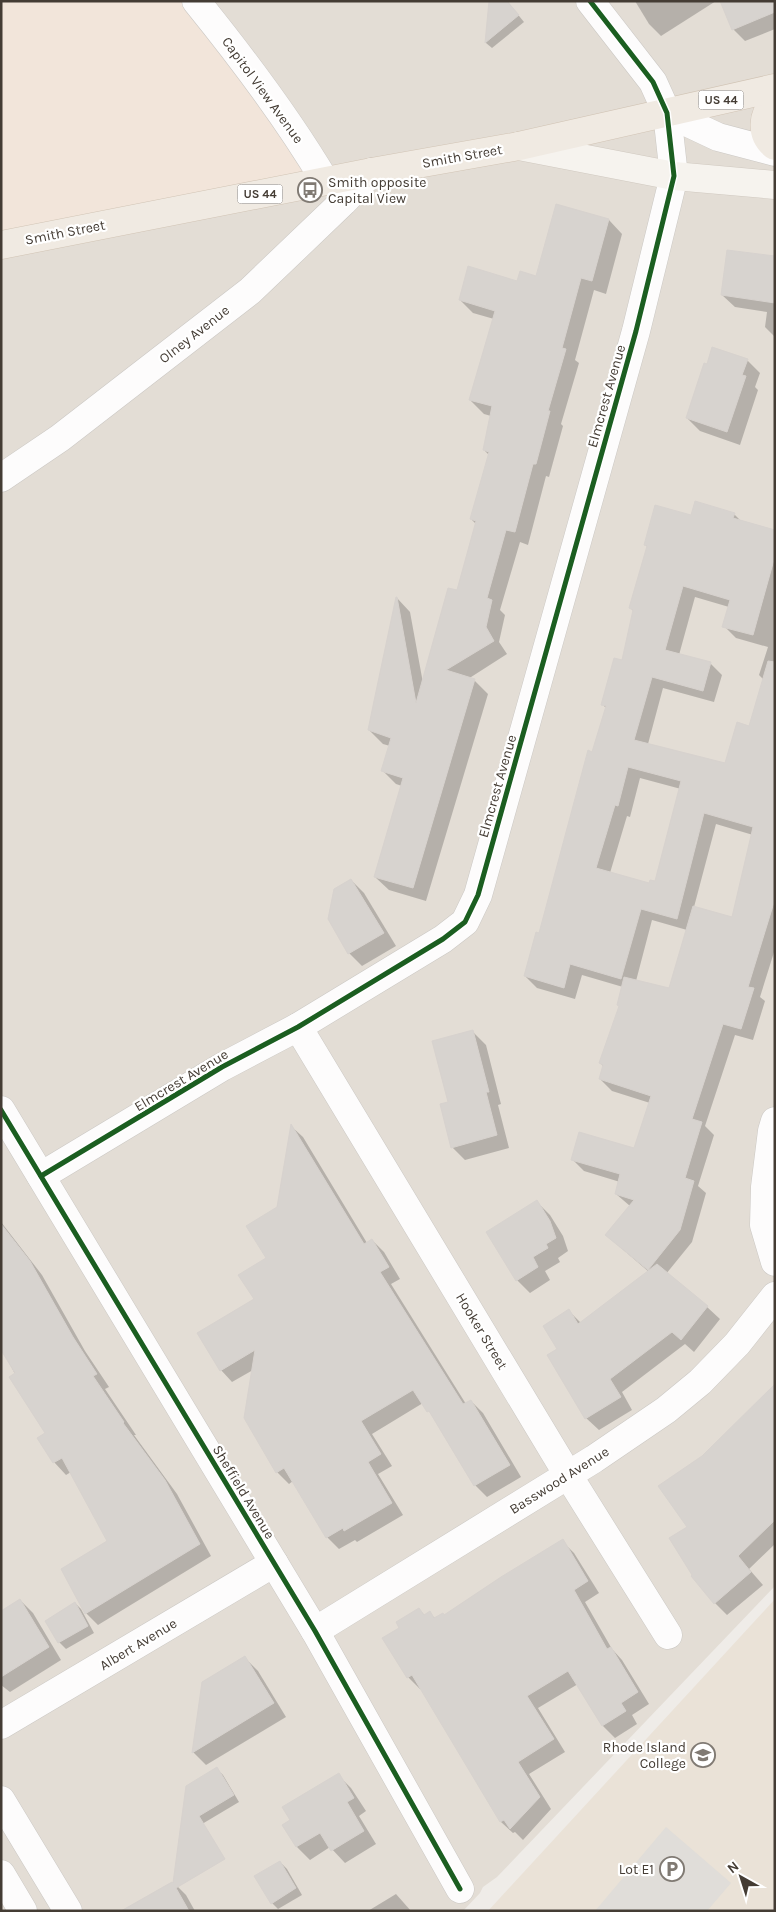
<svg xmlns="http://www.w3.org/2000/svg" width="776" height="1912" font-family="Karla,sans-serif">
<rect width="100%" height="100%" fill="#efece8"/>
<polygon fill="#e3ddd5" points="189,1 775,1 775,1586 497,1877 483,1887 480,1893 463,1911 1,1911 1,241"/>
<polygon fill="#f2e5da" points="1,1 189,1 321,177 1,241"/>
<polygon fill="#eae2d7" points="775,1599 775,1911 488,1911"/>
<polygon fill="#e0ddd9" points="666,1827 731,1883 707,1911 595,1911"/>
<g fill="#0003" fill-rule="evenodd">
<polygon points="490,1 507,1 524,22 492,48 486,43"/>
<polygon points="635,1 716,1 661,36 649,24"/>
<polygon points="775,1 775,29 745,41 733,29"/>
<polygon points="557,206 609,220 622,234 606,294 594,290 575,360 579,363 561,424 563,426 549,477 546,476 528,545 520,542 500,610 505,615 499,642 507,654 468,679 474,680 488,694 426,901 389,890 375,877 402,786 396,784 383,771 390,746 383,744 369,730 397,598 410,612 423,683 458,592 477,525 471,519 489,455 484,450 491,416 484,414 470,400 494,319 473,313 460,300 537,277"/>
<polygon points="775,258 775,337 765,327 767,312 735,307 722,295"/>
<polygon points="747,360 760,373 755,387 758,390 740,445 700,431 687,418"/>
<path d="M734 514 743 523 775 532V949L760 997 765 1001 753 1040 735 1035 705 1126 714 1135 698 1186 706 1193 692 1242 666 1274 707 1307 720 1319 694 1352 685 1344 622 1392 632 1410 599 1430 586 1418 559 1349 569 1311 581 1323 649 1272 606 1235 630 1206 616 1194 620 1182 584 1171 572 1159 635 1150 650 1103 612 1091 600 1079 604 1067 600 1063 620 1007 623 987 582 975 575 999 537 988 525 976 540 934 607 709 602 704 622 662 634 612 631 608 648 547 645 545 692 516ZM695 597 729 607 724 626 736 638 768 647 759 675 764 680 750 727 726 764 648 744 663 688 714 702 722 675 710 663 679 655ZM640 778 681 789 656 882 650 885 610 873 627 816 630 817ZM716 824 753 835 733 919 694 907ZM652 920 687 930 669 990 636 981Z"/>
<polygon points="351,880 364,893 396,946 362,966 349,953"/>
<polygon points="473,1032 486,1045 501,1104 498,1105 509,1148 465,1160 452,1147 449,1102"/>
<polygon points="292,1127 303,1137 367,1243 372,1240 384,1252 400,1279 391,1284 466,1404 471,1401 483,1413 521,1477 487,1497 475,1485 436,1420 423,1403 372,1434 392,1466 378,1474 403,1515 357,1542 355,1540 339,1549 327,1537 293,1481 289,1484 277,1472 253,1370 232,1382 221,1370 256,1299 268,1258"/>
<polygon points="537,1202 550,1215 563,1236 568,1251 558,1258 560,1262 545,1271 550,1280 530,1293 517,1280"/>
<polygon points="1,1222 42,1275 85,1351 109,1387 105,1389 136,1435 134,1435 177,1494 211,1556 98,1625 86,1613 109,1541 71,1472 66,1475 54,1462 47,1433 1,1348"/>
<polygon points="775,1386 775,1544 749,1569 763,1585 727,1615 715,1603 688,1528 703,1457"/>
<polygon points="562,1541 574,1553 599,1593 585,1602 612,1649 622,1660 649,1704 632,1715 637,1724 615,1738 603,1726 578,1684 538,1708 565,1752 529,1774 551,1809 523,1840 515,1832 513,1833 501,1822 422,1688 420,1689 408,1677 401,1628 419,1609 425,1616 429,1613 436,1619 444,1616"/>
<polygon points="20,1600 33,1613 61,1660 10,1692 1,1685 1,1612"/>
<polygon points="75,1603 81,1609 94,1633 66,1649 59,1642"/>
<polygon points="245,1658 258,1671 286,1717 206,1765 193,1752"/>
<polygon points="217,1769 223,1775 239,1802 187,1833"/>
<polygon points="338,1775 351,1788 366,1811 359,1816 376,1844 345,1863 330,1847 310,1860 297,1847 284,1825 292,1821"/>
<polygon points="280,1862 287,1869 302,1895 278,1909 272,1903"/>
<polygon points="173,1882 186,1895 195,1911 123,1911"/>
<polygon points="396,1894 411,1911 368,1911"/>
</g>
<g fill="#d7d3cf" stroke="#d7d2ce" fill-rule="evenodd">
<polygon points="489,1 507,1 519,15 485,43"/>
<polygon points="720,1 775,1 775,12 732,30"/>
<polygon points="556,204 609,219 592,281 581,278 562,348 566,349 548,411 550,411 536,464 533,464 515,532 506,530 487,598 492,600 486,627 494,641 446,670 475,679 413,888 374,877 403,778 381,771 391,738 368,730 374,701 396,597 397,597 416,703 448,588 457,590 476,521 470,519 489,452 483,450 492,406 469,400 495,311 459,300 468,266 517,281 520,271 536,276"/>
<polygon points="727,250 775,256 775,303 721,295"/>
<polygon points="712,347 748,359 742,375 746,376 727,432 686,418 704,363 707,364"/>
<path d="M695 501 735 513 733 518 775 530V556L753 635 722 627 730 600 683 586 665 650 711 662 703 691 652 677 634 740 725 763 737 722 749 726 768 661 775 662V899L748 987 754 988 741 1029 723 1024 692 1119 702 1122 685 1178 694 1181 680 1230 648 1270 605 1235 634 1200 615 1194 620 1174 571 1160 579 1132 634 1148 651 1096 599 1079 603 1065 599 1063 619 1006 617 1005 624 977 669 988 693 906 732 917 753 827 704 813 677 919 641 909 621 979 570 964 564 988 524 976 536 932 539 933 588 750 592 752 606 706 601 705 614 658 622 660 633 610 629 608 647 546 644 545 655 505 691 515ZM628 767 681 781 655 881 650 880 649 883 596 868 615 805 618 806Z"/>
<polygon points="351,879 384,933 348,954 328,919 334,889"/>
<polygon points="473,1030 489,1092 486,1092 497,1135 451,1148 440,1104 448,1102 432,1041"/>
<polygon points="291,1124 364,1244 372,1239 389,1267 380,1272 463,1404 471,1400 510,1465 474,1486 429,1411 427,1412 413,1390 361,1421 381,1454 368,1462 392,1503 344,1531 343,1528 326,1538 284,1468 276,1473 244,1418 255,1350 220,1371 197,1333 254,1299 238,1275 266,1258 246,1226 277,1207"/>
<polygon points="537,1200 550,1221 556,1238 546,1244 548,1248 533,1257 538,1267 516,1281 486,1232"/>
<polygon points="1,1224 30,1261 73,1337 97,1374 93,1376 124,1422 123,1423 165,1480 200,1544 85,1614 61,1569 107,1541 62,1458 53,1463 37,1438 45,1433 9,1377 15,1373 1,1350"/>
<polygon points="657,1264 708,1306 681,1340 672,1332 610,1379 621,1397 585,1419 547,1355 557,1349 543,1326 569,1309 578,1324"/>
<polygon points="775,1384 775,1520 738,1556 751,1572 714,1604 691,1576 692,1575 669,1538 687,1527 658,1486 702,1456"/>
<polygon points="563,1539 588,1581 574,1590 607,1649 611,1647 638,1692 621,1703 626,1711 602,1726 568,1671 527,1696 554,1739 518,1762 540,1797 510,1829 504,1820 500,1822 412,1675 407,1678 382,1638 399,1628 396,1622 419,1608 424,1615 430,1611 434,1618 443,1613 444,1615 501,1577"/>
<polygon points="20,1599 49,1647 1,1677 1,1611"/>
<polygon points="75,1602 88,1626 58,1643 45,1621"/>
<polygon points="245,1656 274,1703 192,1753 202,1682"/>
<polygon points="217,1767 234,1795 199,1816 225,1859 176,1888 189,1911 121,1911 172,1882 173,1883 186,1786"/>
<polygon points="339,1773 354,1798 347,1802 364,1831 331,1851 320,1833 296,1847 282,1825 290,1820 282,1807"/>
<polygon points="280,1861 296,1888 271,1904 254,1876"/>
</g>
<g fill="none" stroke-linecap="round" stroke-linejoin="round">
<defs>
<g id="minor">
<path d="M196 1C243 59 287 117 325 181"/>
<polyline points="298,1027 568,1475 668,1635"/>
<polyline points="1,1110 315,1631 460,1889"/>
<polyline points="775,1121 772,1131 765,1187 764,1225 775,1262"/>
<polyline points="41,1176 222,1067 298,1027 443,939 465,922 478,895 636,331 674,176 667,113 653,82 590,1"/>
<polyline points="315,1631 594,1459 666,1410 700,1382 737,1344 775,1296"/>
<polyline points="1,1725 274,1563"/>
<polyline points="1,1800 68,1911"/>
<polyline points="1,1874 23,1911"/>
</g>
<g id="tertiary">
<polyline points="667,113 718,137 775,152"/>
<polyline points="1,478 60,438 250,291 343,202 372,172"/>
</g>
<polyline id="secondary" points="519,146 674,176 775,185"/>
<g id="primary">
<path d="M775 102C762 115 760 134 775 146"/>
<polyline points="1,245 372,172 519,146 775,88"/>
</g>
</defs>
<use href="#minor" stroke="#cbc8c4" stroke-width="29"/>
<use href="#tertiary" stroke="#cbc8c4" stroke-width="29"/>
<use href="#secondary" stroke="#d0c9c0" stroke-width="29"/>
<use href="#primary" stroke="#d1c4b5" stroke-width="29"/>
<use href="#minor" stroke="#fdfcfc" stroke-width="28"/>
<use href="#tertiary" stroke="#fdfcfc" stroke-width="28"/>
<use href="#secondary" stroke="#f6f3ee" stroke-width="28"/>
<use href="#primary" stroke="#f0eae2" stroke-width="28"/>
<defs>
<g id="cycleway">
<polyline points="1,1110 315,1631 460,1889"/>
<polyline points="41,1176 222,1067 298,1027 443,939 465,922 478,895 636,331 674,176 667,113 653,82 590,1"/>
</g>
</defs>
<use href="#cycleway" stroke="#fff" stroke-width="8"/>
<use href="#cycleway" stroke="#1b5e20" stroke-width="5"/>
</g>
<defs>
<symbol id="bus-ring" viewBox="-11 -11 22 22"><circle r="9.5" fill="#fff" stroke="#807a73" stroke-width="1.5"/><path d="M-5-6H5V4H4V6H2V4H-2V6H-4V4H-5ZM-3.5-4V0h7V-4ZM-3.5 1.2v1.5H-2V1.2ZM2 1.2v1.5H3.5V1.2Z" fill="#807a73"/></symbol>
<symbol id="university-ring" viewBox="-11 -11 22 22"><circle r="9.5" fill="#fff" stroke="#807a73" stroke-width="1.5"/><path d="M0-5L7-2L0 1L-7-2ZM-4 1L0 2.5L4 1V4Q0 6-4 4Z" fill="#807a73"/></symbol>
<symbol id="parking-ring" viewBox="-11 -11 22 22"><circle r="9.5" fill="#fff" stroke="#807a73" stroke-width="1.5"/><path d="M-3.5-5.5H1a3.5 3.5 0 0 1 0 7H-1V5.5H-3.5ZM-1-3.4V-.6H.8a1.4 1.4 0 0 0 0-2.8Z" fill="#807a73"/></symbol>
</defs>
<g fill-rule="evenodd">
<use href="#bus-ring" x="296" y="176" width="28" height="28"/>
<use href="#university-ring" x="689" y="1741" width="28" height="28"/>
<use href="#parking-ring" x="658" y="1855" width="28" height="28"/>
</g>
<g text-anchor="middle" stroke-width="4.5" stroke-linejoin="round" paint-order="stroke">
<g fill="#fff" stroke="#7c7671" stroke-width="1">
<rect x="698.5" y="90.5" width="45" height="19" rx="4"/>
<rect x="237.5" y="184.5" width="45" height="19" rx="4"/>
</g>
<g font-size="12" font-weight="bold" fill="#443c34">
<text x="721" y="104">US 44</text>
<text x="260" y="198">US 44</text>
</g>
<g font-size="14" fill="#443c34" stroke="#fff">
<text transform="translate(263 90) rotate(54)" y="5">Capitol View Avenue</text>
<text transform="translate(462 156) rotate(-10)" y="5">Smith Street</text>
<text transform="translate(65 232) rotate(-11)" y="5">Smith Street</text>
<text transform="translate(194 334) rotate(-38)" y="5">Olney Avenue</text>
<text transform="translate(606 396) rotate(-74)" y="5">Elmcrest Avenue</text>
<text transform="translate(497 786) rotate(-74)" y="5">Elmcrest Avenue</text>
<text transform="translate(181 1080) rotate(-31)" y="5">Elmcrest Avenue</text>
<text transform="translate(482 1331) rotate(59)" y="5">Hooker Street</text>
<text transform="translate(559 1480) rotate(-32)" y="5">Basswood Avenue</text>
<text transform="translate(244 1492) rotate(59)" y="5">Sheffield Avenue</text>
<text transform="translate(138 1644) rotate(-31)" y="5">Albert Avenue</text>
</g>
<g font-size="14" fill="#443c34" stroke="#fff" text-anchor="end">
<text x="328" y="187" text-anchor="start">Smith opposite<tspan x="328" dy="16">Capital View</tspan></text>
<text x="686" y="1752">Rhode Island<tspan x="686" dy="16">College</tspan></text>
<text x="654" y="1874">Lot E1</text>
</g>
</g>
<rect width="776" height="1912" fill="none" stroke="#443c34" stroke-width="5"/>
<g transform="translate(741 1877) rotate(321)" stroke="#ffffff" stroke-width="4" paint-order="stroke">
<path d="M0-4L9 19L0 12L-9 19Z" fill="#443c34"/>
<text y="-8" font-size="14" font-weight="bold" text-anchor="middle" fill="#443c34">N</text>
</g>
</svg>
